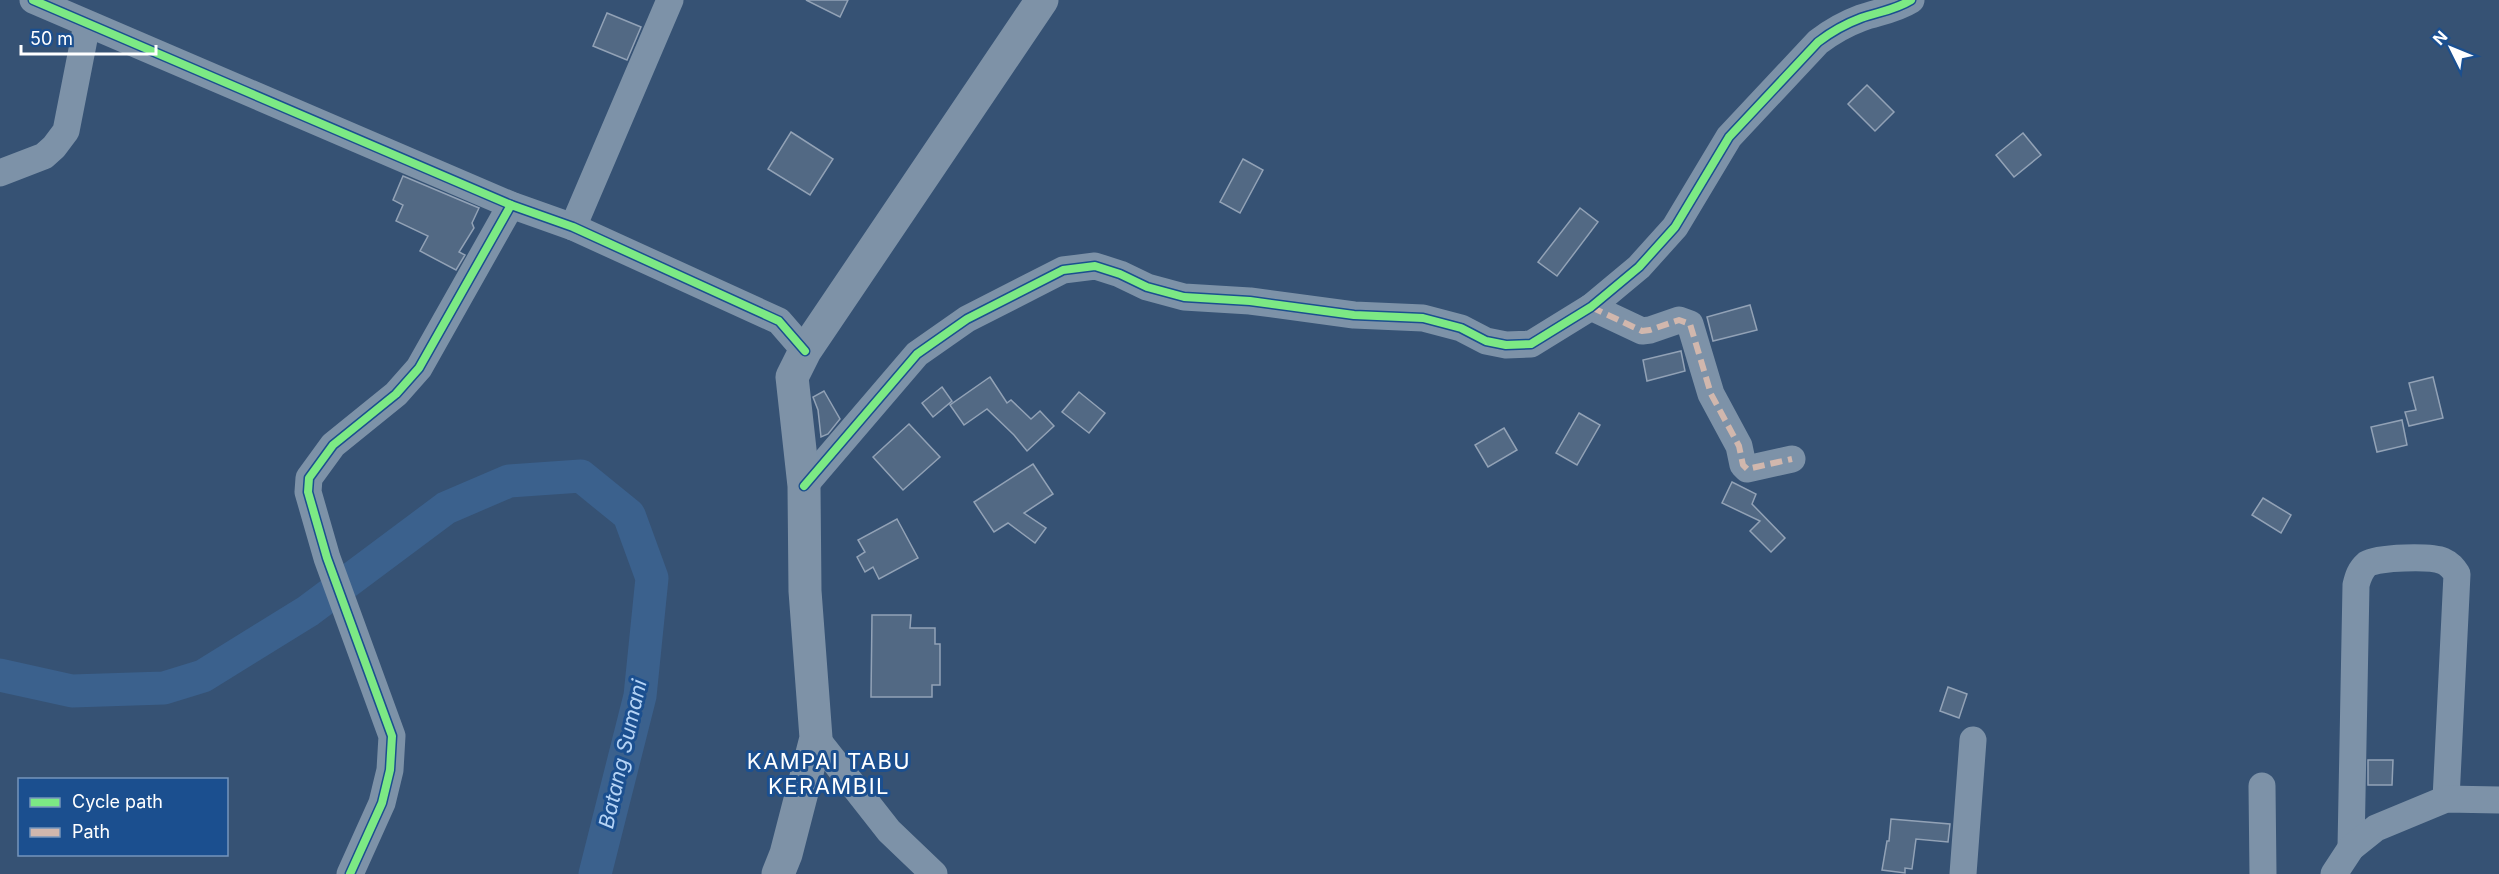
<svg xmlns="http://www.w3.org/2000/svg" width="2499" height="874" font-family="Inter,sans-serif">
<rect width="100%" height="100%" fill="#365274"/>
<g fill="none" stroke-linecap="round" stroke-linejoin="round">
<polyline stroke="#3b618d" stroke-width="33" points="0,675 72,691 164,688 203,676 308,611 446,508 509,481 581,476 629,515 652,578 640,696 595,874"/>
</g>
<g fill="#526984" stroke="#92a2b6" stroke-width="1.5">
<polygon points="806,0 848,0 840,17"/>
<polygon points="607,13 641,27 627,60 593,46"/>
<polygon points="1867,85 1894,112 1875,131 1848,104"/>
<polygon points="791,132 833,159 810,195 768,169"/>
<polygon points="2023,133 2041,155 2014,177 1996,155"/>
<polygon points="1243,159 1263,170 1240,213 1220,202"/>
<polygon points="403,176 479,208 472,223 474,228 459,252 465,255 456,270 420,251 428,236 396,221 403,205 393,200"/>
<polygon points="1580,208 1598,222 1557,276 1538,262"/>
<polygon points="1750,305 1757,330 1713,341 1707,317"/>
<polygon points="1681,351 1685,371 1647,381 1643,360"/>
<polygon points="990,377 1007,403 1011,400 1031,419 1040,411 1054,426 1027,451 1014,435 987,409 964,425 950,405"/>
<polygon points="2433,377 2443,418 2409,426 2405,412 2416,410 2409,383"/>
<polygon points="942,387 952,401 933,417 922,403"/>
<polygon points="824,391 840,419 828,434 821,437 818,410 813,397"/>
<polygon points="1079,392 1105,413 1089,433 1062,412"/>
<polygon points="1579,413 1600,425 1577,465 1556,453"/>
<polygon points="2402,420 2407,445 2377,452 2371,427"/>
<polygon points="909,424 940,457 903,490 873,457"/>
<polygon points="1504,428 1517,450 1488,467 1475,445"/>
<polygon points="1033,464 1053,494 1024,513 1046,528 1035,543 1008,523 994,532 974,502"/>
<polygon points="1732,482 1756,494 1752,504 1785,538 1771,552 1750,531 1760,521 1722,503"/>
<polygon points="2263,498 2291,515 2281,533 2252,515"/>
<polygon points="897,519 918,558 879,579 873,567 865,572 857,557 865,552 858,540"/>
<polygon points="872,615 911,615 910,628 935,628 935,644 940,644 940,685 932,685 932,697 871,697"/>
<polygon points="1948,687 1967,694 1959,718 1940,711"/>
<polygon points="2368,760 2393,760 2392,785 2368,785"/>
<polygon points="1891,819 1950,824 1948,842 1916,839 1912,869 1905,868 1905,873 1882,870 1887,841 1889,841"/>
</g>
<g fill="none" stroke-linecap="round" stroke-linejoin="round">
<g stroke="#7d92a8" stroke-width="27">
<polyline points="33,0 511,205 573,227 779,321 805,351"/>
<polyline points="0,173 44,156 54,147 66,131 87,24"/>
<polyline points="573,227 670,0"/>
<polyline points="1591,307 1642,331 1650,330 1679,320 1690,324 1711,394 1739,446 1743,465 1747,469 1792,459"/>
<path d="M804 486 917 354 967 319 1063 270 1095 266 1120 274 1147 287 1184 297 1250 301 1354 315 1423 318 1461 328 1486 341 1506 345 1531 344 1591 307 1639 267 1675 227 1729 137 1818 42C1831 32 1845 24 1861 18 1878 12 1895 10 1911 0"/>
<polyline points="816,738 889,831 934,874"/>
<polyline points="2262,786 2263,874"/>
<path d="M2351 848 2356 585C2358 577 2360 570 2367 564 2378 557 2431 556 2443 561 2450 564 2453 568 2457 574L2446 799"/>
<polyline points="350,874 382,803 390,770 392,736 327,558 308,492 309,478 333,445 396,394 419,368 511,205"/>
<polyline points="1963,874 1973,740"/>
<polyline points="2334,874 2351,848 2376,828 2446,799 2499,800"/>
</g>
<polyline stroke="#7e92a7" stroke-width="33" points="778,874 786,854 816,738 805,591 804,486 792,377 805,351 1042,0"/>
<polyline stroke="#d1b7ad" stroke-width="6" stroke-dasharray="12 6" stroke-linecap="butt" points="1591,307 1642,331 1650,330 1679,320 1690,324 1711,394 1739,446 1743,465 1747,469 1792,459"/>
<defs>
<g id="cycleway">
<polyline points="33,0 511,205 573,227 779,321 805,351"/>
<path d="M804 486 917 354 967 319 1063 270 1095 266 1120 274 1147 287 1184 297 1250 301 1354 315 1423 318 1461 328 1486 341 1506 345 1531 344 1591 307 1639 267 1675 227 1729 137 1818 42C1831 32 1845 24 1861 18 1878 12 1895 10 1911 0"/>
<polyline points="350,874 382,803 390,770 392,736 327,558 308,492 309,478 333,445 396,394 419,368 511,205"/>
</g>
</defs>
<use href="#cycleway" stroke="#1b4f8f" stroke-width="11"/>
<use href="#cycleway" stroke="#7ce984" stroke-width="8"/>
</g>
<g text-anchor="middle" stroke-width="6" stroke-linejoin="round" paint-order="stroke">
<g font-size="21" font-style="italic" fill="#b5d3f5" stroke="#1b4f8f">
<text transform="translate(623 754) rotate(-77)" y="7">Batang Sumani</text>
</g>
<g font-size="22" letter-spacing="1.5" fill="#fff" stroke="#1b4f8f">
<text x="829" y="769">KAMPAI TABU<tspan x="829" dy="25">KERAMBIL</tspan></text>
</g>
</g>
<rect x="18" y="778" width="210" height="78" fill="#1b4f8f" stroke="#7695bc" stroke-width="1.5"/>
<rect x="30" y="798" width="30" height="9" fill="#7ce984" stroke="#7695bc" stroke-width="1.5"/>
<text x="72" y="808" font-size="18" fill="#ffffff">Cycle path</text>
<rect x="30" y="828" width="30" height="9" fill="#d1b7ad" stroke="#7695bc" stroke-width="1.5"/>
<text x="72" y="838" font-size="18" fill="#ffffff">Path</text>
<g transform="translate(2451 48) rotate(313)" stroke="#1b4f8f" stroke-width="4.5" paint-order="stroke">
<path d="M0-4.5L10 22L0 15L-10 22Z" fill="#ffffff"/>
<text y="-9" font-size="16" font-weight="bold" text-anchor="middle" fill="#ffffff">N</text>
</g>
<path d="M21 45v9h135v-9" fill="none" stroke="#ffffff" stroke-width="3"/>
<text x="30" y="45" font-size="18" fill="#ffffff" stroke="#1b4f8f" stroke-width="4.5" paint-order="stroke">50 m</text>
</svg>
